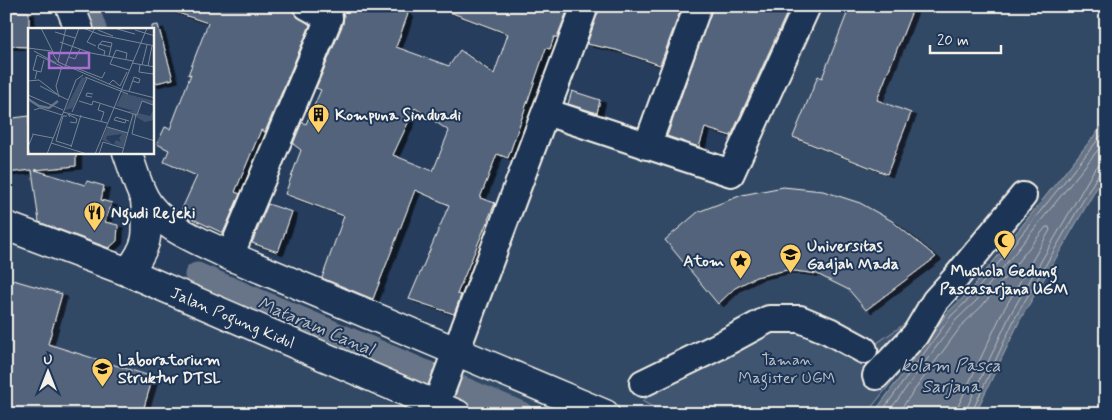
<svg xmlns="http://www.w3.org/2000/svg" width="1112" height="420" font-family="Mynerve,sans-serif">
<defs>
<filter id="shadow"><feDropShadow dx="5.5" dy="3" stdDeviation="0" flood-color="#0009"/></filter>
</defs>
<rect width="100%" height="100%" fill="#263d5d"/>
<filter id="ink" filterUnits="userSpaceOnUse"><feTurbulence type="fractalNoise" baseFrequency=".02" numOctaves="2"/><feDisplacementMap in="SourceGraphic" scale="10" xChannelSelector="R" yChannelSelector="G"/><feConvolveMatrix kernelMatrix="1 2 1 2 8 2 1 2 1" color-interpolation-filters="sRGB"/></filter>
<g filter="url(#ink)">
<g fill="#334966">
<polygon points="804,6 1106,6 1106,414 424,414 537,105 730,170"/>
<polygon points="6,239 206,319 380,399 421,414 6,414"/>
</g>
<polygon fill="#40546f" stroke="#9aa2ac" points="932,305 945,316 866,414 665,414 642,401 715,351 797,322 861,354"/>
<polygon fill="#677588" stroke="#9fa7ae" points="1106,121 1106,172 1020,320 975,414 873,414 948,312 967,294"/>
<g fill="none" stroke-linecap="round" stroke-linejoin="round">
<g stroke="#bcbfc2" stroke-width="1">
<polyline points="880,414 951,316 971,297 1106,130"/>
<polyline points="887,414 956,320 976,301 1106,140"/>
<polyline points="897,414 962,325 982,306 1046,227 1049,227 1050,230 1003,311 959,404 957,414"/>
<polyline points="964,414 1010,315 1094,170 1099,165 1106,164"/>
<polyline points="971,414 1015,318 1099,173 1106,170"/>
</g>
<g stroke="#677588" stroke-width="25">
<polyline points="86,6 94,29"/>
<polyline points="197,275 436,377"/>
<polyline points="453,385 521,414"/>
</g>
</g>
<g fill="#52647b" stroke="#f4f1e8" fill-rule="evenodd" filter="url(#shadow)">
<polygon points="169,6 285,6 310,25 265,132 261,130 235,192 240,194 223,233 180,213 197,176 164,162 169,150 157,144 165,127 170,129 191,74 188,75 208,23 169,10"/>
<path d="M341 6H397L408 14 396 47 449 66 460 50 494 74 508 34 439 8V6H569L557 37H554L550 49 546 48 508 158 497 154 480 198 495 203 457 294 461 295 454 314 409 299 449 205 415 190 373 299 322 278 344 216 285 194 301 150 293 144 302 122 306 124 321 90 316 88 343 24 344 16ZM415 108 449 131 433 171 393 155Z"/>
<polygon points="600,6 682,6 660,65 616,50 587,44"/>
<polygon points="713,6 790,6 731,136 705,128 699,147 667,136"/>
<polygon points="850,6 914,6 877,100 911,113 887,174 793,137 818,76 822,78"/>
<polygon points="6,11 29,12 29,47 6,46"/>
<polygon points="158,25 173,79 152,84 152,26"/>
<polygon points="572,91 600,100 597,113 568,104"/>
<polygon points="29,116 29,152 76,152 76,166 35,170 85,185 87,181 104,186 101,200 112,203 105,222 118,225 117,241 109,248 39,222 32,170 6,173 6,119"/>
<polygon points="783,187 823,191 860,203 892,221 936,257 866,310 849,290 817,274 787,270 756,277 735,288 718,304 665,240 698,212 742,195"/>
<polygon points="268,204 292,212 278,252 252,243"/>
<polygon points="6,278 62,294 48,344 153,377 142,414 6,414"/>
</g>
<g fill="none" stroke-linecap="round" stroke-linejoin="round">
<defs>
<g id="minor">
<polyline points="546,112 731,173 807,6"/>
<polyline points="647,146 698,6"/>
<polyline points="230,256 329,18 307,6"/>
<polyline points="876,376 915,335 935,301 954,280 1023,196"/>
<polyline points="643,383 717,347 769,319 800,319 829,331 864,350"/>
<polyline points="436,405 585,6"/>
</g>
<g id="major">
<polyline points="70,6 79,29"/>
<path d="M127 152C133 168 137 185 145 199 161 228 203 242 230 256L605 414"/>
<polyline points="6,226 128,272 457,414"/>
<path d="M128 272C150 244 148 234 145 200"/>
</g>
</defs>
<use href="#minor" stroke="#f4f1e8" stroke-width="30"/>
<use href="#major" stroke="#f4f1e8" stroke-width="31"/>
<use href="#minor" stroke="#1d3557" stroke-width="26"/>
<use href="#major" stroke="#1d3557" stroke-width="28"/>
</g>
</g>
<defs>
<symbol id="building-pin" viewBox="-11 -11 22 30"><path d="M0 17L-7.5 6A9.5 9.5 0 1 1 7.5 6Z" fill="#ffd166" stroke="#1d3557"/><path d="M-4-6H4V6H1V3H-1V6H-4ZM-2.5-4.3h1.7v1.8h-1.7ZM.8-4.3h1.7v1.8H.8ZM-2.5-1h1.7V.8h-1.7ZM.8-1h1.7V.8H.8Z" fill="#111"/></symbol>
<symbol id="restaurant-pin" viewBox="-11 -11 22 30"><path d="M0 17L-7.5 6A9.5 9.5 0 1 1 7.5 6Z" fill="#ffd166" stroke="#1d3557"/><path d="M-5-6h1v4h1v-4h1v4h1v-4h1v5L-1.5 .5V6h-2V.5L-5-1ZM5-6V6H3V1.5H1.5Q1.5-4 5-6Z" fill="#111"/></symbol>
<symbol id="mosque-pin" viewBox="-11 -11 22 30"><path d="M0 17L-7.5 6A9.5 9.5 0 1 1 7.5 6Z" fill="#ffd166" stroke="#1d3557"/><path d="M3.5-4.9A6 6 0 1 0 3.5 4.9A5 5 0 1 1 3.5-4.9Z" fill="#111"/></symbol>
<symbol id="university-pin" viewBox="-11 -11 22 30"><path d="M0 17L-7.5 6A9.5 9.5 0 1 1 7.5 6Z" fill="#ffd166" stroke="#1d3557"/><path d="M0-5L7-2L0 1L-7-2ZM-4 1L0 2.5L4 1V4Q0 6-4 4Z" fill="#111"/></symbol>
<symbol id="sight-pin" viewBox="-11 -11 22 30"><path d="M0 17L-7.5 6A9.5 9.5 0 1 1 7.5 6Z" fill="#ffd166" stroke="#1d3557"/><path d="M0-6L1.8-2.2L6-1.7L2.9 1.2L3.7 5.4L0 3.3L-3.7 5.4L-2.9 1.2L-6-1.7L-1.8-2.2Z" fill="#111"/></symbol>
</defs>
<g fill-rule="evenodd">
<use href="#building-pin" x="306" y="102" width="25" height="34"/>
<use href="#restaurant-pin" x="82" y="200" width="25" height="34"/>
<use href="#mosque-pin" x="992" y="228" width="25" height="34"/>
<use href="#university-pin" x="778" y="242" width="25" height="34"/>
<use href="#sight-pin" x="728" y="248" width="25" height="34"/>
<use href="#university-pin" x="90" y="356" width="25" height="34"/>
</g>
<g text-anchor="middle" stroke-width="4" stroke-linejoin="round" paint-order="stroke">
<g font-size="16" font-weight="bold" fill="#f4f1e8" stroke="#1d3557" text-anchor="start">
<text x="335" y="120">Kompuna Sinduadi</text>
<text x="111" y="218">Ngudi Rejeki</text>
<text x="807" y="251">Universitas<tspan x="807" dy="18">Gadjah Mada</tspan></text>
<text x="724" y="266" text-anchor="end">Atom</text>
<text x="1004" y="276" text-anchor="middle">Mushola Gedung<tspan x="1004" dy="18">Pascasarjana UGM</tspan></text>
<text x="118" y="365">Laboratorium<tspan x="118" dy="18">Struktur DTSL</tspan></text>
</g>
<g font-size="16" fill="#f4f1e8" stroke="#1d3557">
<text transform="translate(233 317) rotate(23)" y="6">Jalan Pogung Kidul</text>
</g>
<g font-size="16" fill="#bec2c4" stroke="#1d3557">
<text x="787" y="365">Taman<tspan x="787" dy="18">Magister UGM</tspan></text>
</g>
<g font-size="18" font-style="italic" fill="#bcbfc2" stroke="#1d3557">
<text transform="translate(316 326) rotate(23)" y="6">Mataram Canal</text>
<text x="951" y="371">kolam Pasca<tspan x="951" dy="21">Sarjana</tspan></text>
</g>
</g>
<g transform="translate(28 28)">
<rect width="126" height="126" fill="#263d5d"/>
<path d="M54 49 58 50 45 80 37 82ZM95 65 126 73V77L114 73 110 85 122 88 126 81V92L117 94 106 88 101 103 106 85 98 83H106L88 78ZM79 99 99 105 95 119 86 116 88 112 93 114 91 110 94 106 79 108 78 111 85 116 74 112Z" fill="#40546f"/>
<path fill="none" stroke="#677588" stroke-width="2.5" d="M0 71 11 78 21 80 30 73"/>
<path fill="none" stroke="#788595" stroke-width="1" d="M13 0 25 24M55 0 73 7 127 18M67 0 59 14 68 18M89 1 107 6M70 2 85 8M107 2 127 8M27 4 47 10M32 14 63 25 105 33M72 16 74 13 84 15 81 28M0 20 23 23 30 34 95 62 127 70M6 23 28 35M9 27 35 39M76 27 77 23 70 20 71 16 83 19M41 29 47 31 52 21M98 31 99 25 88 22 82 36 101 42M30 34 38 0M104 35 127 39 125 46M112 37 111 44 125 46M114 37 119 17M120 38 124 18M37 39 51 0M48 40 74 50 77 44M9 43 13 44 16 32M57 49 100 66M7 51 9 43 5 42 9 27M0 53 11 52 29 66M81 56 85 52 92 58 99 44M12 58 40 72M101 63 106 49 112 51 111 55 105 53M0 67 35 82M31 69 28 58 34 38M64 69 58 68 59 65 65 66M51 73 64 77 65 73 109 87 114 73 125 77M72 76 70 82 76 84 73 93M6 82 12 80 34 87M35 84 79 95M44 84 59 50M108 86 104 106 127 113M39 88H35L28 113 44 118M42 89 40 86 49 91 48 95 42 94M98 92 97 95 86 92 88 89 94 91 98 92 101 93M79 99 100 105M4 106 25 110M23 115 59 126M43 119 53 87M2 126 0 119 5 107M19 126 48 52 55 47M67 126 119 0M71 126 75 114 95 120M94 126 105 86"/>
<path fill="#a571cd" fill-opacity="0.15" stroke="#a571cd" stroke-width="2.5" d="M21 25H61V40H21Z"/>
<rect width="126" height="126" fill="none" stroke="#f4f1e8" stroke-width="2.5"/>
</g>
<rect width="1112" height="420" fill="none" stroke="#1d3557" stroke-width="25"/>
<rect x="12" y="12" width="1087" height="395" fill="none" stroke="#f4f1e8" stroke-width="2" filter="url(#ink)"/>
<g transform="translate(48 372)" stroke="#1d3557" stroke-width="4" paint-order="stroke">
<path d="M0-4L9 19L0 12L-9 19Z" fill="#f4f1e8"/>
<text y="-8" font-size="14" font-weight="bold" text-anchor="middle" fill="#f4f1e8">U</text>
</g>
<path d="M930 45v8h71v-8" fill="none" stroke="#f4f1e8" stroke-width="2.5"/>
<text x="937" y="45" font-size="15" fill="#f4f1e8" stroke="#1d3557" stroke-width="4" paint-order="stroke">20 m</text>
</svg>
